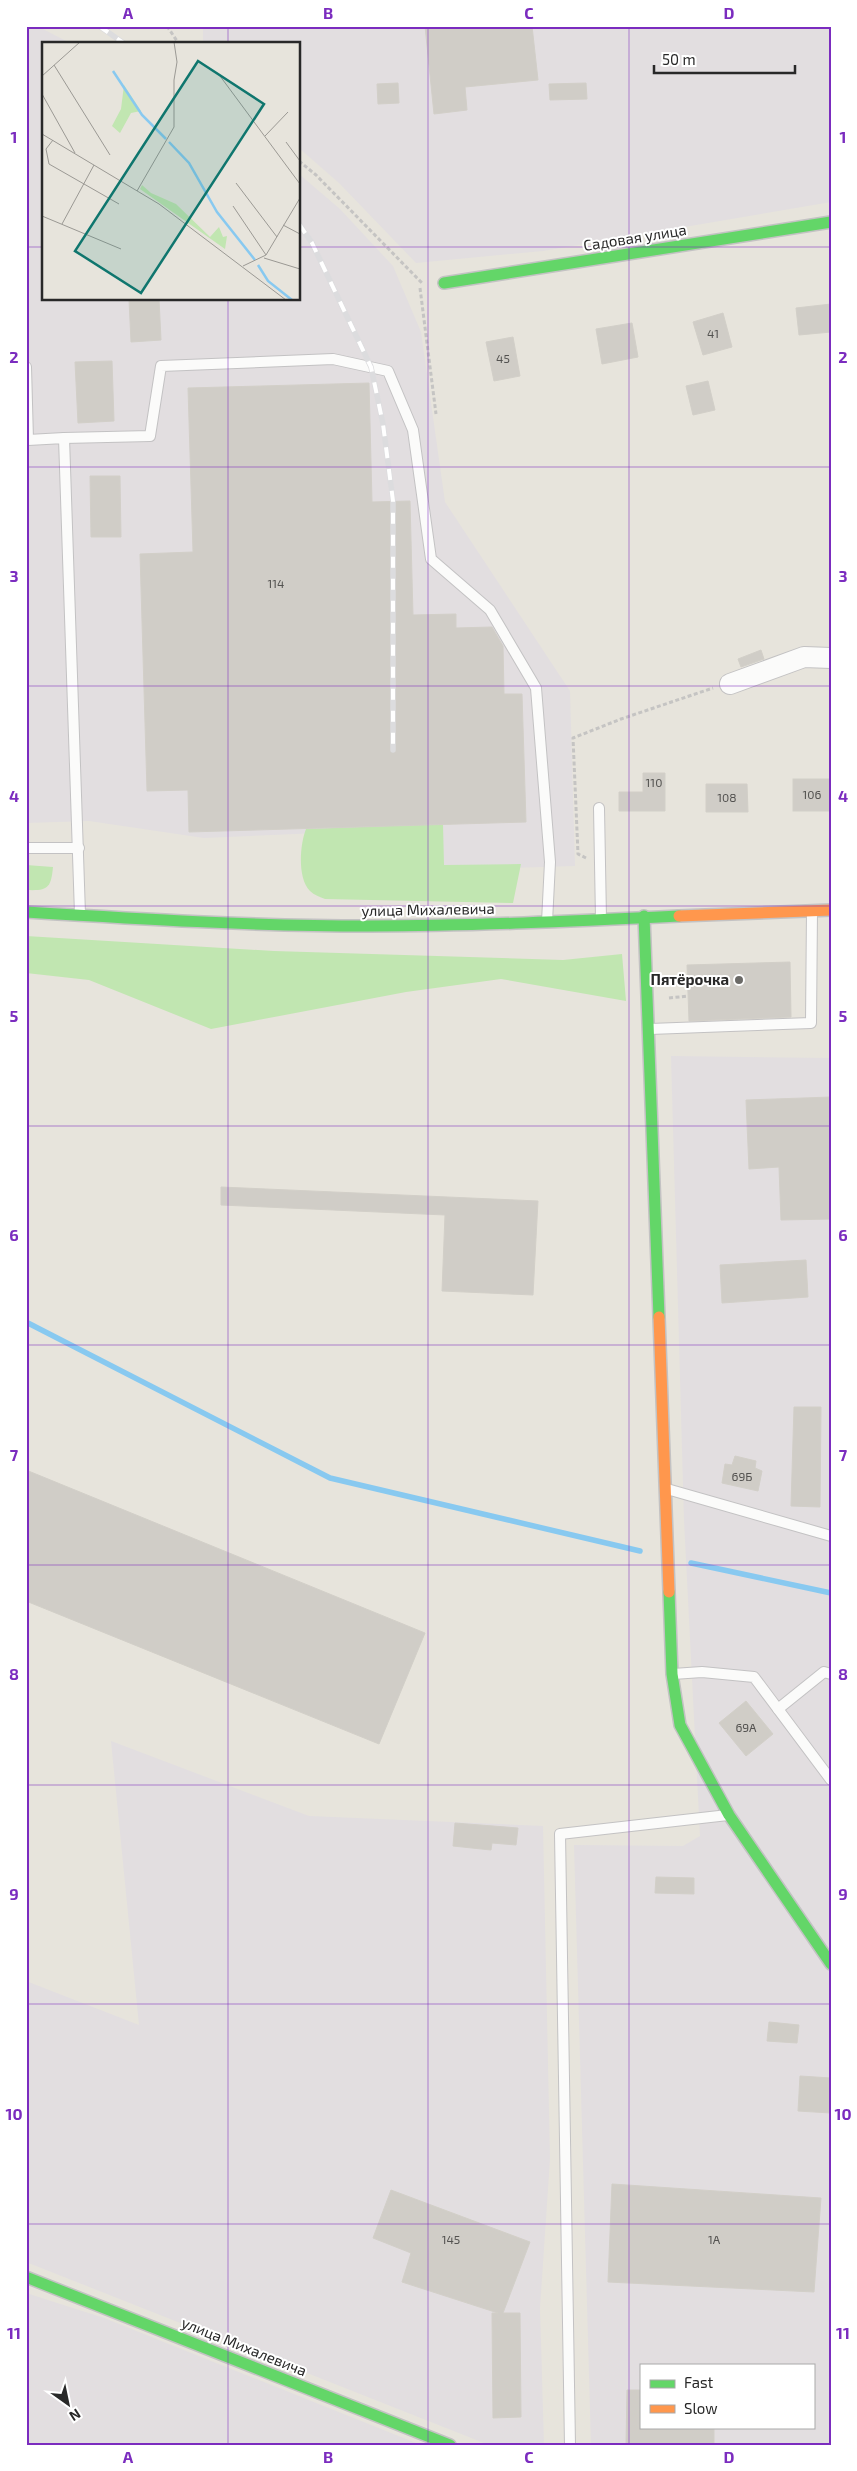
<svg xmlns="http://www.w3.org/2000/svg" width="857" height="2471" font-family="'Exo 2',sans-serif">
<rect width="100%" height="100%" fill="#e7e4dc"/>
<g fill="#e2dee0" fill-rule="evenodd">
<polygon points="26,26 37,26 72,44 44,44 44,299 299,299 299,174 340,209 393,266 421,332 445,502 570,691 575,866 441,870 319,833 204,838 89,821 26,823"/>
<polygon points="203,26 831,26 831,202 543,251 416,263 339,183 299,148 299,44 203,44"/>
<path d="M671 1056 831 1058V2445H591L574 1845 683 1846 700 1836 684 1520ZM641 2365H813V2427H641Z"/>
<polygon points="111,1741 309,1816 543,1826 550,2159 540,2308 544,2445 489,2445 26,2262 26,1981 139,2025"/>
<polygon points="26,2293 104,2318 421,2445 26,2445"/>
</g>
<g fill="#c1e6b1">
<path d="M443 824 444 865 521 864 513 903 325 899C320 897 314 895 310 891 297 878 300 844 306 829Z"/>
<path d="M26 865 53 867C51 888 48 891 26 890Z"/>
<polygon points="26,936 274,951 563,960 622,954 626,1001 501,979 406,992 211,1029 89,980 26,973"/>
</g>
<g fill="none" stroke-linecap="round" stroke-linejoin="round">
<g stroke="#88c9f0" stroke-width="5.5">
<polyline points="26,1322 330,1478 640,1551"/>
<polyline points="691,1563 831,1593"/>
</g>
</g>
<g fill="#d0cdc7" stroke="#d2cfc8">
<polygon points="425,26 532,26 538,80 465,87 467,110 434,114"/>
<polygon points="398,83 399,103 378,104 377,84"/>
<polygon points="586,83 587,99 550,100 549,84"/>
<polygon points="129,299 159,299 161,340 131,342"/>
<polygon points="831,304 831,332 799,335 796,308"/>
<polygon points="723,313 732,347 703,355 693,322"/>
<polygon points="632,323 638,357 602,364 596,329"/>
<polygon points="513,337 520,376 494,381 486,342"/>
<polygon points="112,361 114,421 78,423 75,362"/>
<polygon points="708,381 715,410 693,415 686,386"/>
<polygon points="369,383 372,502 410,501 413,615 456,614 456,628 492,627 503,646 504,694 522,694 526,822 189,832 188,790 147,791 140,554 193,552 188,388"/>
<polygon points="90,476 120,476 121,537 91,537"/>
<polygon points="761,650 764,659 741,667 738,659"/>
<polygon points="643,773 665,773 665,811 619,811 619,792 643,792"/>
<rect x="793" y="779" width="38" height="32"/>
<polygon points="706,784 747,784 748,812 706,812"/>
<polygon points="790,962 791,1017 689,1021 687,965"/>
<polygon points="831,1097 831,1219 781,1220 779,1167 749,1169 746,1100"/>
<polygon points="221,1187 538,1201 533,1295 442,1291 445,1215 221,1205"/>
<polygon points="806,1260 808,1297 722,1303 720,1265"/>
<polygon points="794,1407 821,1407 820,1507 791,1506"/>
<polygon points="735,1456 756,1461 755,1468 762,1471 758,1491 722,1483 725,1464 732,1465"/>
<polygon points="26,1470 425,1633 379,1744 26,1601"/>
<polygon points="746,1701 773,1734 746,1756 719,1723"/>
<polygon points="455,1823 518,1828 516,1845 492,1843 491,1850 453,1846"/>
<polygon points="656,1877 694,1878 694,1894 655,1893"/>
<polygon points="769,2022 799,2025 797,2043 767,2041"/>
<polygon points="800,2076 831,2078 831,2113 798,2111"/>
<polygon points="612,2184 821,2198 814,2292 608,2282"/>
<polygon points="391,2190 530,2242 503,2313 520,2313 521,2417 493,2418 492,2313 498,2313 402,2282 411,2253 373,2238"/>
<polygon points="627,2390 641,2390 641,2427 714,2427 714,2445 626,2445"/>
</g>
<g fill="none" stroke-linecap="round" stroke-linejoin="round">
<defs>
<g id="lane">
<polyline points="26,367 28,440 64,438 80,914"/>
<polyline points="64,438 150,436 161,366 333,359 388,371 413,430 431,559 490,610 536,688 550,862 547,922"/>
<polyline points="599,808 601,919"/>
<polyline points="26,848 79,848"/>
<polyline points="650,1029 811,1023 812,911"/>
<polyline points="667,1489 831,1536"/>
<polyline points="673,1674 702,1672 754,1677 831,1780"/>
<polyline points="778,1709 824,1672 831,1674"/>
<polyline points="570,2445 560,1834 728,1815"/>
</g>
<polyline id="street" points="730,684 804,657 831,658"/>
<g id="fast">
<polyline points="444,283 831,222"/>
<path d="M26 912C140 919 255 926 369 926 472 926 576 921 679 916"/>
<polyline points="644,916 659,1317"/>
<polyline points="669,1592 672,1674 680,1725 729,1815 831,1964"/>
<polyline points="26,2277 450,2445"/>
</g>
<g id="slow">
<polyline points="679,916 831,910"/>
<polyline points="659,1317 669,1592"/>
</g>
</defs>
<use href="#lane" stroke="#c3c2c3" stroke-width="12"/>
<use href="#street" stroke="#c3c2c3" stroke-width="22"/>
<use href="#fast" stroke="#c3c2c3" stroke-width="14"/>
<use href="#slow" stroke="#c3c2c3" stroke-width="14"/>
<g stroke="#c5c4c3" stroke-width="3" stroke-dasharray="4 2.5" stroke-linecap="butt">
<polyline points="167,26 179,44"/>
<polyline points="299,161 316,175 422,283"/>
<polyline points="420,288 436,414"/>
<polyline points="586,858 578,854 573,738 621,719 713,688"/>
<polyline points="669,998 688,996"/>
</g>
<use href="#lane" stroke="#fbfbfa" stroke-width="10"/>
<use href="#street" stroke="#fbfbfa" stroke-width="20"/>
<use href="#fast" stroke="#63d668" stroke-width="11"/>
<use href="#slow" stroke="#ff974d" stroke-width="11"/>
<defs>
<g id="rail">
<polyline points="99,26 125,44"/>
<polyline points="299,224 312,243 371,367 383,424 393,501 393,750"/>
</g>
</defs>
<use href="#rail" stroke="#dcdcde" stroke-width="5.5"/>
<use href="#rail" stroke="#fff" stroke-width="4" stroke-dasharray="11" stroke-linecap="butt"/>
</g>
<path fill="none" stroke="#7b2cbf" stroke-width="1" stroke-opacity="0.55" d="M228 26V44M428 26V2445M629 26V2445M26 247H44M299 247H831M228 299V2445M26 467H831M26 686H831M26 906H831M26 1126H831M26 1345H831M26 1565H831M26 1785H831M26 2004H831M26 2224H831"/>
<circle fill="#6b6a67" stroke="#fff" stroke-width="2" cx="739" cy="980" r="5"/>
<g text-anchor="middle" stroke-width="4" stroke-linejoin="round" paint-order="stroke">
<g font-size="12" fill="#535250">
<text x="713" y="338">41</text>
<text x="503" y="363">45</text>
<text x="276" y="588">114</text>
<text x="654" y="787">110</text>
<text x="812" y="799">106</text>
<text x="727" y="802">108</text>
<text x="742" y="1481">69Б</text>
<text x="746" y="1732">69А</text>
<text x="451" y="2244">145</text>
<text x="714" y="2244">1А</text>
</g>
<g font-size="15" fill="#282828" stroke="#fff">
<text transform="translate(635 238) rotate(-9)" y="5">Садовая улица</text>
<text transform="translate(428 910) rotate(-1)" y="5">улица Михалевича</text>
<text transform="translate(244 2347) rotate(22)" y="5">улица Михалевича</text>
</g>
<g font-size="15" font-weight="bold" fill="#282828" stroke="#fff" text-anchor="end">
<text x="729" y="985">Пятёрочка</text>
</g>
</g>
<g transform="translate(42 42)">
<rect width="258" height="258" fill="#e7e4dc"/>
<path d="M82 43 99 69 89 71 78 91 70 84 79 67ZM100 143 109 151 134 162 168 195 177 185 181 195 185 194 183 207 98 147Z" fill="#c1e6b1"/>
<path fill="none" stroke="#88c9f0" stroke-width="2.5" d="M71 29 100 73 124 97M127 100 147 121 175 170 213 218M216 223 226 239 250 258"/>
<path fill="none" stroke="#9b9994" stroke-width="1" d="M12 23 68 113M0 34 38 0M178 34 258 142M0 52 33 111M0 92 117 162 244 258M223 94 246 70M11 98 4 107 7 122 77 162M244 100 258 119M194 141 235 195M95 149 132 85V38L135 20 132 0M191 164 224 213M0 174 79 207M20 182 52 123M241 183 258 192M222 216 258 227M201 224 224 213 258 156"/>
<path fill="#0f766e" fill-opacity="0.15" stroke="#0f766e" stroke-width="2.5" d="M156 19 222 62 99 251 33 209Z"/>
<rect width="258" height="258" fill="none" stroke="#282828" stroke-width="2.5"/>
</g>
<rect width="857" height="2471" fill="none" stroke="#ffffff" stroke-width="55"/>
<rect x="640" y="2364" width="175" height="65" fill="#ffffff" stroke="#a9a9a9"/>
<rect x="650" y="2380" width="25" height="8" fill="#63d668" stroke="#a9a9a9"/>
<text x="684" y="2388" font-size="15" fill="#282828">Fast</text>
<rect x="650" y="2405" width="25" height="8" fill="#ff974d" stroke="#a9a9a9"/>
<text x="684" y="2414" font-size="15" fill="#282828">Slow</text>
<g transform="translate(68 2404) rotate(147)" stroke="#ffffff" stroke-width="4" paint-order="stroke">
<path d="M0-4L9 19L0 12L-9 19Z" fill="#282828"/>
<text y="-8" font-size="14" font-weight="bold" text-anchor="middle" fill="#282828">N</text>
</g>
<path d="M654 65v8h141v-8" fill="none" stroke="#282828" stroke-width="2.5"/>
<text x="662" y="65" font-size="15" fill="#282828" stroke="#ffffff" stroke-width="4" paint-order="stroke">50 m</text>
<rect x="28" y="28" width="802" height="2416" fill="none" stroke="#7b2cbf" stroke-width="2"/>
<g font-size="16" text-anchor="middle" font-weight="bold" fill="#7b2cbf">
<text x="128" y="19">A</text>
<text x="328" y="19">B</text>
<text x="529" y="19">C</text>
<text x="729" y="19">D</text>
<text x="14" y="143">1</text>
<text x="843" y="143">1</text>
<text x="14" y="363">2</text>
<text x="843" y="363">2</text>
<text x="14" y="582">3</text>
<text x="843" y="582">3</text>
<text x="14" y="802">4</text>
<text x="843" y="802">4</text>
<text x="14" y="1022">5</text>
<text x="843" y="1022">5</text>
<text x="14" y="1241">6</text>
<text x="843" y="1241">6</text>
<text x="14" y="1461">7</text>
<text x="843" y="1461">7</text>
<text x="14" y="1680">8</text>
<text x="843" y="1680">8</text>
<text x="14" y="1900">9</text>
<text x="843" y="1900">9</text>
<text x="14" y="2120">10</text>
<text x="843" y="2120">10</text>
<text x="14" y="2339">11</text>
<text x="843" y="2339">11</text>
<text x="128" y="2463">A</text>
<text x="328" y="2463">B</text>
<text x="529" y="2463">C</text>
<text x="729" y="2463">D</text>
</g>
</svg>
